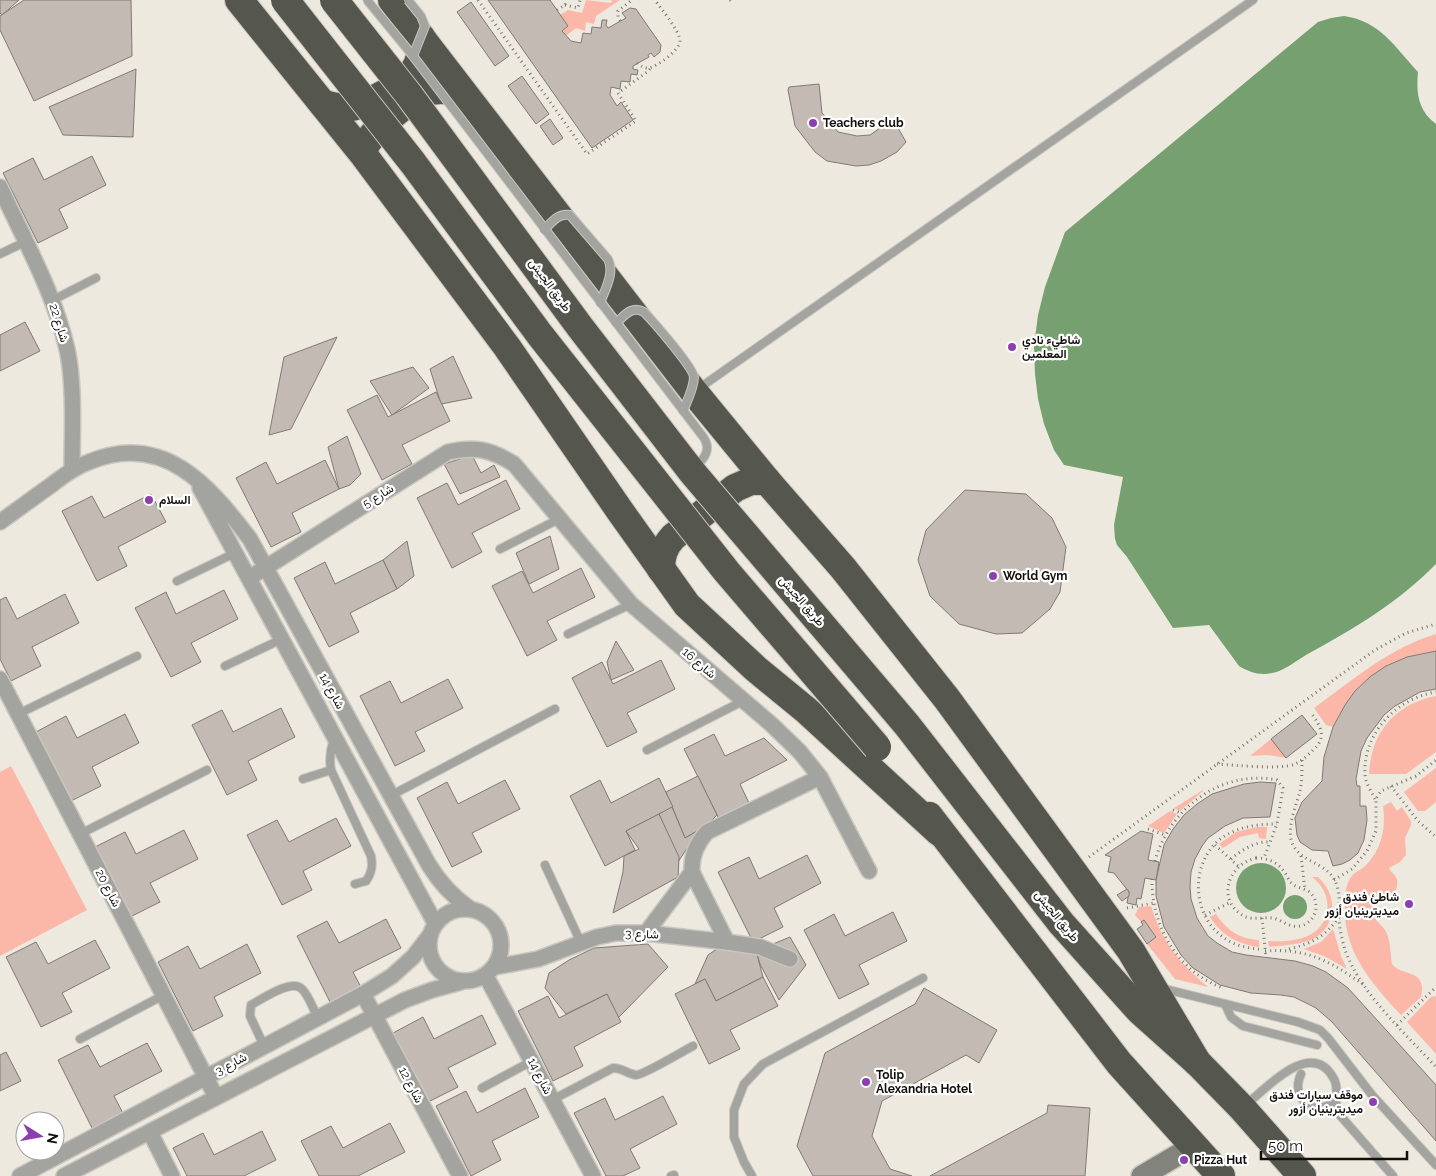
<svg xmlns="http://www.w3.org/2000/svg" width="1436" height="1176" font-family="Raleway,Vazirmatn,sans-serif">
<rect width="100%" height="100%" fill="#ede9df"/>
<g fill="#fbb8a8">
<polygon points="586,0 611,3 612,0 620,0 596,16 594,24 586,22 585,31 576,28 566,36 562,31 568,26 560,15 568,10 582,13"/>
<path d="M1436 634V651C1384 658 1357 682 1333 727L1326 725 1314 708C1353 680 1389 648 1436 634Z"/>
<path d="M1436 696V752L1406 774H1369C1371 732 1395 704 1436 696Z"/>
<polygon points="1271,739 1286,758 1268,755 1250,756"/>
<polygon points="11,766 87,910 0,956 0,772"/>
<polygon points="1436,768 1436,802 1425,811 1418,811 1404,792"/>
<polygon points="1203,790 1203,791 1180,811 1174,808"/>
<path d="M1391 802 1397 811 1402 807 1411 821V825L1405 838 1406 855 1400 862 1389 868C1391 873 1396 874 1397 880 1401 898 1374 901 1374 914 1374 920 1382 925 1385 930 1391 940 1390 952 1392 964 1401 977 1428 968 1421 997L1401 1015C1371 983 1342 950 1345 903 1345 895 1346 884 1351 877 1354 872 1361 870 1365 866 1382 850 1386 827 1383 806Z"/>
<polygon points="1170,811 1177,814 1164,833 1148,826"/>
<polygon points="1257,827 1267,827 1266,839 1259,838 1258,833 1240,837 1223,848 1219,844 1236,832"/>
<path d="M1312 877H1318C1337 894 1338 924 1315 938 1302 945 1283 945 1269 947L1268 941C1282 942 1301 941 1313 933 1334 919 1331 891 1312 877Z"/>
<path d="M1151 906C1163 944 1179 962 1208 987L1175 979 1147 944 1156 936 1144 920 1141 922 1135 915 1139 907Z"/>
<path d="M1216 914C1227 931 1240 939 1259 940V947C1238 944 1222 936 1210 917Z"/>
<polygon points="1333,929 1341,956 1347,969 1326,957 1304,949 1321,942"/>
<polygon points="1436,996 1436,1054 1407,1022 1431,997"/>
</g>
<g fill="#76a06f">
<path d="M1344 16C1380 21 1395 47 1418 72 1416 93 1418 111 1436 124V564C1399 602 1352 630 1306 655 1296 661 1284 671 1272 673 1260 676 1249 672 1239 666L1209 625 1173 628 1127 557 1117 545 1115 539 1114 525 1123 477 1064 465 1054 450 1044 424 1038 399 1035 374 1034 346 1038 315 1045 287 1065 232 1318 22 1331 18Z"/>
<circle cx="1261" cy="888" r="25"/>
<circle cx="1295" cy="907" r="12"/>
</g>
<g fill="#c3bab3" stroke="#817973">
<polygon points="0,0 19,0 2,15 0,13"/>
<polygon points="24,0 131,0 132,56 34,101 0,30 0,16"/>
<polygon points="488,0 550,0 568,26 562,31 571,41 581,43 583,33 591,34 592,27 601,28 602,20 607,20 606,25 608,28 626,18 622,13 630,8 636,9 661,45 660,52 654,57 651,53 648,55 649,57 633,66 633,69 638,70 637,75 631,74 630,82 621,81 620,89 611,87 610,95 617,106 621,102 633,120 592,148"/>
<polygon points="471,2 509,56 495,66 457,12"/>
<polygon points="136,69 133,137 63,135 49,107"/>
<polygon points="522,76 549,114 536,124 508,86"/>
<polygon points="819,84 822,113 838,132 857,136 870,135 893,119 906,142 897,152 881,161 869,165 856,166 827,161 815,152 795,126 788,90 789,87"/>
<polygon points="550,119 563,138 553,145 540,126"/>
<polygon points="92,156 106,185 59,209 68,228 38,243 3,173 33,158 44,180"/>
<polygon points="25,322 40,351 0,371 0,335"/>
<polygon points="337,337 291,429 269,435 284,357"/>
<polygon points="453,356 472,398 441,404 430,369"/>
<polygon points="413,367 429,388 392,415 370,381"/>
<polygon points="436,392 450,421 402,445 412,464 382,480 347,410 377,395 388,417"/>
<polygon points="347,436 361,474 350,485 339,489 328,447"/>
<polygon points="472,455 481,473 494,465 500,477 460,494 444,464"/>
<polygon points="325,460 339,489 292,513 301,532 271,547 236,478 266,462 277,484"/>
<polygon points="506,480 520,509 472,533 482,552 452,568 417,498 447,483 458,505"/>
<polygon points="965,490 1026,494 1052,518 1066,547 1060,592 1050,609 1022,633 996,634 959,624 930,596 918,560 926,530"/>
<polygon points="151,494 166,522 118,547 127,566 97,581 62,511 92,496 104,518"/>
<polygon points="550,536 559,569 529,584 516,553"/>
<polygon points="407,541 414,576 397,589 383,560"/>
<polygon points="383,560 397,589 350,613 359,632 329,647 294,578 325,562 335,584"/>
<polygon points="581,568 595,597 547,621 557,640 527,656 492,586 522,571 533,593"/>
<polygon points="224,590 238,619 191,643 201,662 171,677 135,608 166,592 176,614"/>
<polygon points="65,594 79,623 32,647 41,666 11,681 0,659 0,600 6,597 17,619"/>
<polygon points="616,641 634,670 611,680 607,662"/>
<polygon points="1436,651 1436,689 1420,692 1395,706 1384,715 1367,738 1361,751 1356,779 1357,786 1360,786 1360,806 1366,806 1367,820 1364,840 1358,853 1350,860 1342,864 1333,866 1328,851 1312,850 1300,842 1297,835 1295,818 1302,802 1322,781 1324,757 1333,727 1345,705 1355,691 1371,676 1386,666 1407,657"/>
<polygon points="661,660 675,689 627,713 637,732 607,747 572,678 602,662 613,684"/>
<polygon points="448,679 463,708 415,732 425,751 395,766 360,696 390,681 401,703"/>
<polygon points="281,708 295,737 248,761 257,780 227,795 192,725 222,710 233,732"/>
<polygon points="125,714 139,743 92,767 101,786 71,801 36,732 66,716 77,738"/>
<polygon points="1302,715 1317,734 1286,758 1271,739"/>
<polygon points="714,734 725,756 764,738 787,760 740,784 749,803 719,819 684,749"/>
<polygon points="698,776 717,815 706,826 685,838 666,792"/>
<polygon points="659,778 673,807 626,831 635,850 605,866 570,796 600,780 611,803"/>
<polygon points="505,780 520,809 472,833 482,852 452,867 417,798 447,782 458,804"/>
<polygon points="1260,782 1276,783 1270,817 1243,818 1225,826 1208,838 1202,846 1195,859 1191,872 1190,886 1191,899 1197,918 1208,936 1217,943 1232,952 1246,955 1295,961 1313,966 1326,972 1348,988 1436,1085 1436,1141 1332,1022 1316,1008 1294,997 1281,995 1251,993 1220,985 1193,968 1181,955 1164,927 1156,896 1156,880 1164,845 1173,829 1184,815 1197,804 1212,794 1244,784"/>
<polygon points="672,807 685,838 699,830 678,862 659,814"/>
<polygon points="659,814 679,857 678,877 613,913 623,872 624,856 639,849 626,831"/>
<polygon points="336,818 351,846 303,871 312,890 282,905 247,835 277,820 289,842"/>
<polygon points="184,830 198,859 150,883 160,902 130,917 95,847 125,832 136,854"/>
<polygon points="1141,831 1153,834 1148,860 1159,862 1156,880 1145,878 1141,899 1137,898 1136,905 1127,903 1129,892 1114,873 1108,872 1111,857 1105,855"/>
<polygon points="807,855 821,883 774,908 783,927 753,942 718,872 749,857 759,879"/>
<polygon points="1127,889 1129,892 1129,896 1122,901 1117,895"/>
<polygon points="893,912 907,941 859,965 869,984 839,999 804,930 834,914 845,936"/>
<polygon points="386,919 401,948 353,972 363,991 332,1006 297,936 327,921 339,943"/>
<polygon points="1144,920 1156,937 1147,944 1137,929 1143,925 1141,922"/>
<polygon points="790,937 806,965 779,1000 760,964 756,951"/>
<polygon points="95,940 110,968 62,993 72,1012 41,1027 6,957 36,942 48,964"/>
<polygon points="727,942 755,947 763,977 716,1001 705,979 695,984 708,955"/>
<polygon points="247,944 261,973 214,997 223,1016 193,1031 158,962 188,946 200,969"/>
<polygon points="648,944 668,967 618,1018 607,994 566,1014 545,988 549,973 569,960 594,948"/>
<polygon points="763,977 778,1006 730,1030 740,1049 709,1064 675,994 705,979 716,1001"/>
<polygon points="924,988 997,1030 979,1063 966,1055 882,1101 872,1136 890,1169 912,1176 813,1176 797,1146 825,1053 915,1004"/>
<polygon points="607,994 621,1022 574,1047 583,1066 553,1081 518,1011 548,996 559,1018"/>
<polygon points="482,1015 496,1044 448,1068 458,1087 428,1102 393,1033 423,1017 434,1039"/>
<polygon points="147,1043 162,1071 114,1096 124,1115 93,1130 58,1060 88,1045 100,1067"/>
<polygon points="6,1052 21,1081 0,1091 0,1055"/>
<polygon points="525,1088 539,1117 492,1141 501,1160 471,1176 436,1106 466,1091 477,1113"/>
<polygon points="663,1096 677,1124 630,1149 640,1168 623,1176 606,1176 574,1113 605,1098 615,1120"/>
<polygon points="1048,1105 1090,1108 1085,1176 930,1176 1047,1113"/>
<polygon points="390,1123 405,1152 358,1176 319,1176 301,1141 331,1126 343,1148"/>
<polygon points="262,1131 276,1160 244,1176 187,1176 173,1148 203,1133 214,1155"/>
</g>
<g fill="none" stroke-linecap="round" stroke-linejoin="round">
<defs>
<g id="lane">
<polyline points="0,254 25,242"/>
<polyline points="53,300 96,278"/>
<polyline points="698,389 1253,0"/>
<polyline points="500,549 559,519"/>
<polyline points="177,581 235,553"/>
<polyline points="568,634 631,604"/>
<polyline points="225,666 282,639"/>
<polyline points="18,714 137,656"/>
<path d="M335 737C330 749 329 758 331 770L371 856C373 866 372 873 366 881L355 884"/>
<polyline points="647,750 743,701"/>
<polyline points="303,779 331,770"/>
<polyline points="390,796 555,709"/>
<polyline points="80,834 207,770"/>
<polyline points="545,865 581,943"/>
<polyline points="1161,988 1298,1022 1320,1030 1328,1038 1372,1095 1436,1165"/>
<polyline points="1225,1004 1231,1017 1243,1026 1317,1045"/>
<polyline points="80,1039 164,995"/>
<path d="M264 1046 250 1016 251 1005C262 999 292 978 302 989 309 996 313 1009 318 1018"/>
<path d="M1301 1074C1295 1087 1298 1097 1309 1106 1319 1109 1327 1108 1335 1100"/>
<polyline points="482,1088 532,1061"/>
<path d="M552 1100 613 1068C622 1068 628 1074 636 1075 644 1075 683 1051 693 1046"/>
<path d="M1246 1105C1266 1088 1312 1037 1334 1079 1340 1090 1333 1101 1338 1113L1393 1176"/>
<polyline points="671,1176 674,1175"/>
<polyline points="752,1176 744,1162 734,1137 734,1110 744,1084 763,1064 923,978"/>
</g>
<g id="street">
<path d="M0 187C24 240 54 292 67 349 75 386 72 432 72 470"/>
<polyline points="200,488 435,923"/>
<path d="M0 522C17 510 33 498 50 486 62 477 74 467 89 462 163 431 209 485 250 539L429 865C440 883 452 896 469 908"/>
<path d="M249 578 448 452C475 446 490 449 514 464L631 604 771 724 800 752 820 777 869 871"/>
<polyline points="0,679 216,1097"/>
<polyline points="692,872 727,942"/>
<circle cx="465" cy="945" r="36"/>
<path d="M646 933 692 872C691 856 696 844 707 832L820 777"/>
<polyline points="495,967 538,959 597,937 616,933 646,933 727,942 760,947 790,959"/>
<polyline points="486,976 593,1176"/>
<polyline points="363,994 460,1176"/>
<polyline points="150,1132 172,1176"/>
<polyline points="20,1176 363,994 392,976 413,957 430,935"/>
<polyline points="64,1176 405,1000 432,990 461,982"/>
</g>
<polyline id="secondary" points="1142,1176 1193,1146"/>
<g id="highway">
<polyline points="239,0 363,154 507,347 620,511 687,605 756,669 806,710 939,832"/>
<polyline points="392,0 694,392 767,481 843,568 947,699 1131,951 1197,1062"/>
<path d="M322 103C346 112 363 106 384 94 409 81 424 67 421 37"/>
<path d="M367 143C374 131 383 123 394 114 417 95 433 82 464 95"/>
<path d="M661 569C661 556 664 547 673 537L735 488 751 481H767"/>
<polyline points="929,816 1119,1063 1221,1176"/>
<polyline points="1047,905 1061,923 1139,1010 1197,1062 1242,1108 1302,1176"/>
</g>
</defs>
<use href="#lane" stroke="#cac6bd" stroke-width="10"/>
<use href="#street" stroke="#cac6bd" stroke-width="18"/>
<use href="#secondary" stroke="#cac6bd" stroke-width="24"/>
<use href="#highway" stroke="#cac6bd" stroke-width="30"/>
<g stroke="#797770" stroke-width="3" stroke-dasharray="1 4" stroke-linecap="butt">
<polyline points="478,0 587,154 636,121 618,93 647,72 652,67"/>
<polyline points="730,0 732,2"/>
<polyline points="565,5 578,8 580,0"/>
<polyline points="557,10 565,5 566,0"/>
<polyline points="620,21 618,18 618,11 632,0"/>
<path d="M637 63C641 66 644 68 648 68 657 67 680 50 680 41 680 31 661 9 655 0"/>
<path d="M1302 760C1302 770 1302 781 1300 791 1296 806 1288 824 1291 839 1296 862 1324 861 1334 879 1341 892 1339 903 1339 916 1339 928 1342 939 1345 950 1361 994 1405 1033 1436 1067"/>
<path d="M1217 764C1235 765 1280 770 1295 764 1302 761 1308 755 1313 750 1327 738 1321 727 1312 714"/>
<polyline points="1391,786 1418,821 1436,837"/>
<path d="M1375 799C1371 791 1365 782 1365 774 1363 733 1397 698 1436 692"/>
<polyline points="1173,810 1181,813"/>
<polyline points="1148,829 1165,835"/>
<polyline points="1215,845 1238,866"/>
<polyline points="1301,856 1305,890"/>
<polyline points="1089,857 1375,650 1406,633 1436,624"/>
<path d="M1256 858C1268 858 1278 862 1285 873 1288 877 1289 882 1294 885 1300 889 1309 889 1313 896 1322 910 1310 929 1293 926 1286 925 1280 919 1272 918 1264 917 1254 920 1246 917 1216 903 1226 865 1256 858Z"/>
<path d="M1231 859C1242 850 1255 841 1270 842"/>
<path d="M1155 861C1169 809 1221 769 1277 780L1283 788 1277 824 1264 858"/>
<path d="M1152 879C1151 926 1178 972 1223 988"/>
<polyline points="1334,880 1352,869 1367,851 1376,831 1376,799 1381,791 1416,776 1436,760"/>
<polyline points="1127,908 1154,903"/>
<polyline points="1205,915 1231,902"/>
<polyline points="1262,918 1266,957"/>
<path d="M1259 949C1246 948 1233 945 1223 937 1192 915 1190 865 1219 840 1236 827 1256 824 1277 824"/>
<path d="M1289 949C1311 944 1326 936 1339 917"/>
<path d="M1265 951C1307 948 1330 961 1364 985"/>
<polyline points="1397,1025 1436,987"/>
</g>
<use href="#lane" stroke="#a3a4a0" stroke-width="8"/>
<use href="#street" stroke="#a3a4a0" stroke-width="15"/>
<use href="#secondary" stroke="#82837c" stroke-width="21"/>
<use href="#highway" stroke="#55574e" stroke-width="28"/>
<defs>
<g id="lane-bridge">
<path d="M367 0 413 56 704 438C712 451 703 459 695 468"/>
<polyline points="408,0 421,16 425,26 413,56"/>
<path d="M544 230C552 222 558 213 570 215L608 259C615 272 605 290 600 303"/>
<path d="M616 323C625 315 632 305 644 312 653 321 693 367 694 377 694 388 687 401 683 411"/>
</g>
<g id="highway-bridge">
<polyline points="285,0 413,163 540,335 727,572 877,747"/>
<polyline points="334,0 409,95 580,327 692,472 907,725 1047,905"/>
</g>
</defs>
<use href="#lane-bridge" stroke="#cac6bd" stroke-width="10" stroke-linecap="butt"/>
<use href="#highway-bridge" stroke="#cac6bd" stroke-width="30" stroke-linecap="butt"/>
<use href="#lane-bridge" stroke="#a3a4a0" stroke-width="8"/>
<use href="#highway-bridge" stroke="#55574e" stroke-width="28"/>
</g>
<g fill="#8c3faf" stroke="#fff" stroke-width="2">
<circle cx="813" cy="123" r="5"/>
<circle cx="1012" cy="347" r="5"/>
<circle cx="149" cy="500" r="5"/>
<circle cx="993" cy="576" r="5"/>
<circle cx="1409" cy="904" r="5"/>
<circle cx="866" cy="1082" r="5"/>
<circle cx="1373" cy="1102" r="5"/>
<circle cx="1184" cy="1160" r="5"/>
</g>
<g text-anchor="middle" stroke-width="4.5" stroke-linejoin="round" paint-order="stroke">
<g font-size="12" font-weight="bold" fill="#11100c" stroke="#fff" text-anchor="start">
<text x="823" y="127">Teachers club</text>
<text x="1022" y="344">شاطيء نادي<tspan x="1022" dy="14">المعلمين</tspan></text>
<text x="159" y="504">السلام</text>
<text x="1003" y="580">World Gym</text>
<text x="1399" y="901" text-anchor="end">شاطئ فندق<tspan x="1399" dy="14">ميديترينيان أزور</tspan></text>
<text x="876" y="1079">Tolip<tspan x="876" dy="14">Alexandria Hotel</tspan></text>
<text x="1363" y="1099" text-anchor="end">موقف سيارات فندق<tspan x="1363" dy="14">ميديترينيان أزور</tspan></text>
<text x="1194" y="1164">Pizza Hut</text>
</g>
<g font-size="12" fill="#11100c" stroke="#fff">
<text transform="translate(550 285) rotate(54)" y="4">طريق الجيش</text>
<text transform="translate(59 323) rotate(73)" y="4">شارع 22</text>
<text transform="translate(378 496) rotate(-32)" y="4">شارع 5</text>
<text transform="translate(802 601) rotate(49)" y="4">طريق الجيش</text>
<text transform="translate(699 663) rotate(41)" y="4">شارع 16</text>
<text transform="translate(332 691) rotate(61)" y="4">شارع 14</text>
<text transform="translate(108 888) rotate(63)" y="4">شارع 20</text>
<text transform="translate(1057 916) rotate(51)" y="4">طريق الجيش</text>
<text transform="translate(642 934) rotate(2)" y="4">شارع 3</text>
<text transform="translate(231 1064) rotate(-28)" y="4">شارع 3</text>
<text transform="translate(540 1076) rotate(63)" y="4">شارع 14</text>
<text transform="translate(411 1085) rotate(62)" y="4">شارع 12</text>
</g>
</g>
<g transform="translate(40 1136) rotate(101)"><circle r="24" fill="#ffffff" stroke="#a09f9e"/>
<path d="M0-4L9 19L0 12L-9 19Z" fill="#8c3faf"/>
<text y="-8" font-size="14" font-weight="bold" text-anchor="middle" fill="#11100c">N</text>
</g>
<path d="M1261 1151v8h146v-8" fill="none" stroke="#11100c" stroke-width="2.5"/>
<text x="1268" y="1151" font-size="15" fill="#11100c" stroke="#ffffff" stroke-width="4" paint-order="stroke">50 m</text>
</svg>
